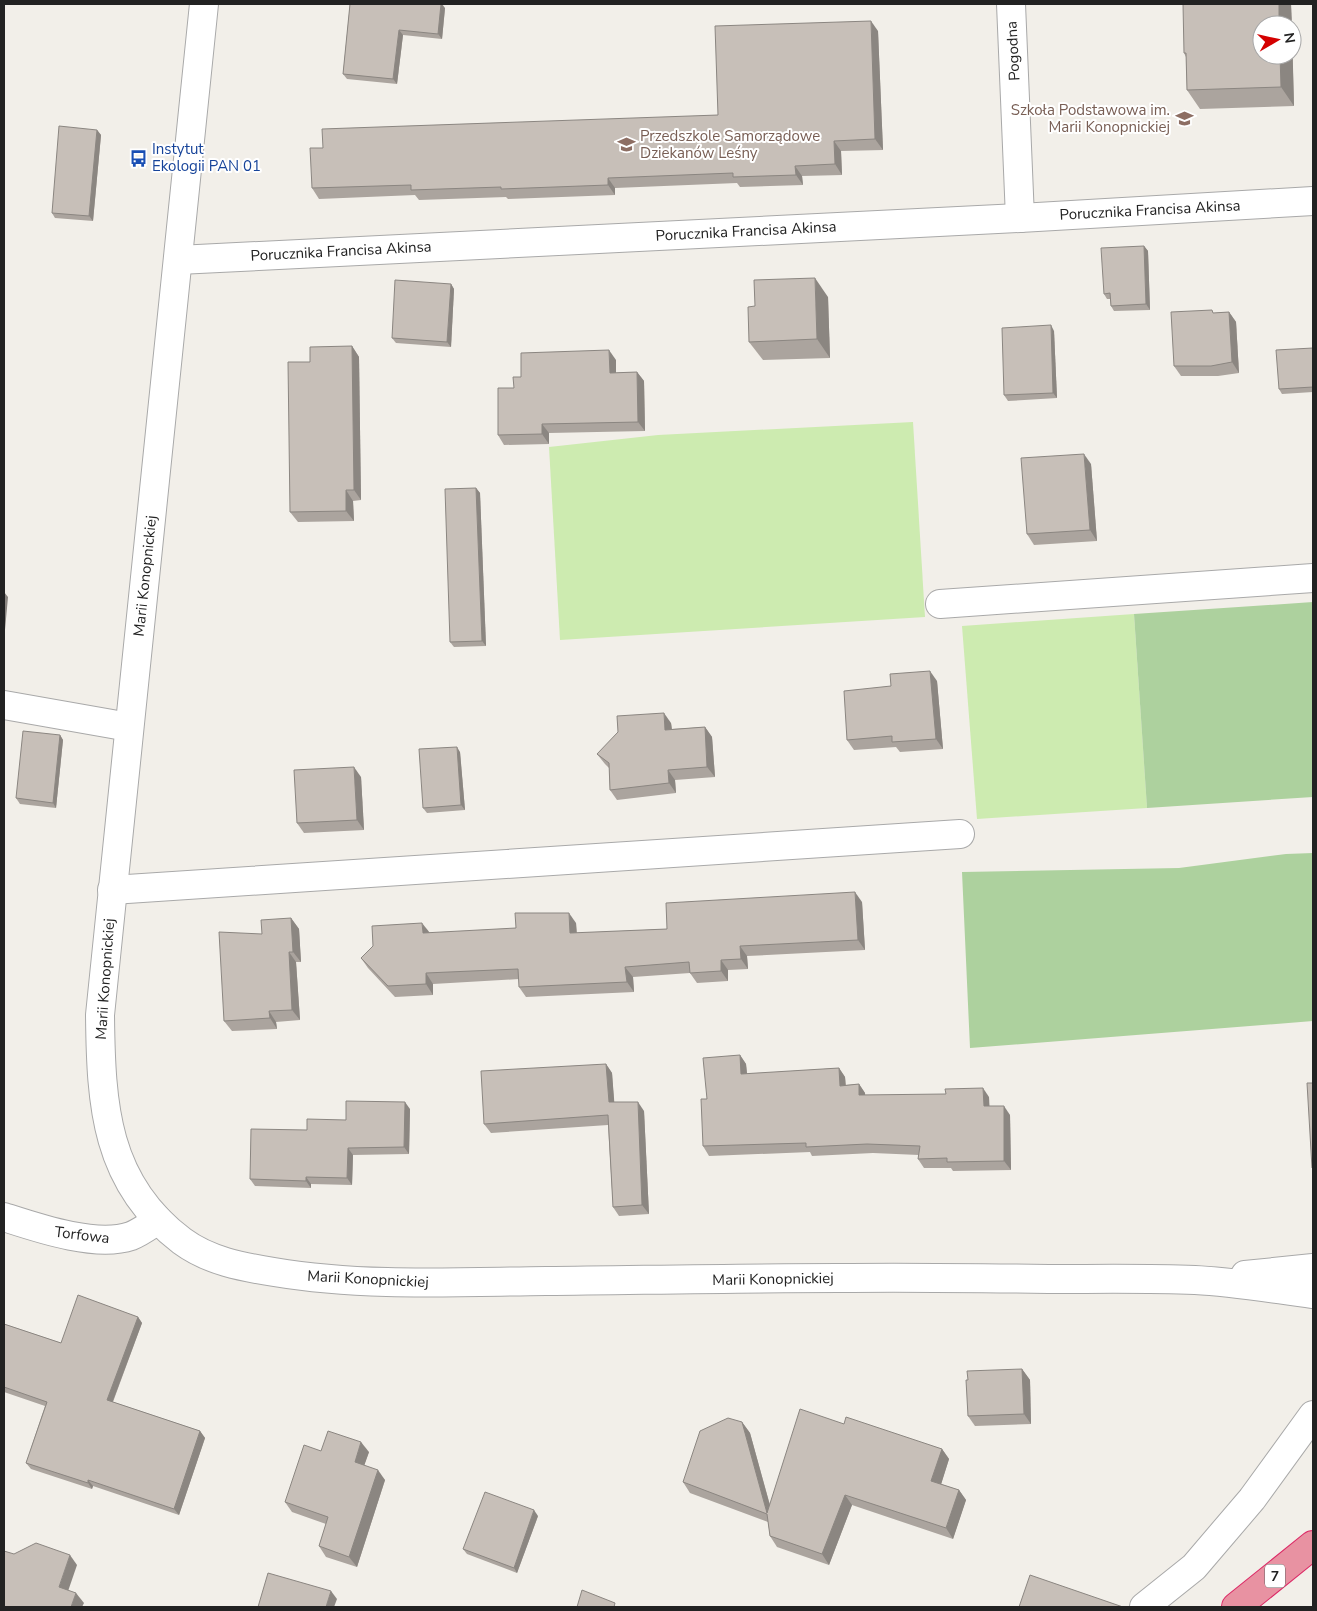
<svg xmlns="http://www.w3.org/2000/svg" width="1317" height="1611" font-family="'Nunito Sans',sans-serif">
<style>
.grass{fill:#cdebb0}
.forest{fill:#add19e}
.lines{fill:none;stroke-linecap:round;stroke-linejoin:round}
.minor-casing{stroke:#a9a9a9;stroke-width:30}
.highway-casing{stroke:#dc2a67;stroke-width:30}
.minor{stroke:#fff;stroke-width:28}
.highway{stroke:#e892a2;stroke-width:28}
.wall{fill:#aba49e}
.shaded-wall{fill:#8b8681}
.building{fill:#c7bfb8;stroke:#8b8681}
.labels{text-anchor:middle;stroke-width:4;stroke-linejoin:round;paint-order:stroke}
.shield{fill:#fff;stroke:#646464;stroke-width:1}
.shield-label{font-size:14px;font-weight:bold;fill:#222}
.street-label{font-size:15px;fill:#222;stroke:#fff}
.education-label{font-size:15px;fill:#785e54;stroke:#fff;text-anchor:end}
.transit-label{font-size:15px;fill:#164399;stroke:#fff;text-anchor:start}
</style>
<rect width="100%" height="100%" fill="#f2efe9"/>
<!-- grass -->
<g class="grass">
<polygon points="913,422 925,617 560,640 549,447 658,435"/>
<polygon points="1134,614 1147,808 977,819 962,626"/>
</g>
<!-- forest -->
<g class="forest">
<polygon points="1313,602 1313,797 1147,808 1134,614"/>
<polygon points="1313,853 1313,1021 970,1048 962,872 1179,868 1286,854"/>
</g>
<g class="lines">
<defs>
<g id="minor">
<path d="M 204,4 L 100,1015 C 101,1105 105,1183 182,1241 C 209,1261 242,1267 274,1272 C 364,1287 455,1282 546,1281 C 644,1280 741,1278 839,1278 C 909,1277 979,1278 1049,1279 C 1097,1279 1147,1278 1195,1280 C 1235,1282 1274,1289 1313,1294"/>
<polyline points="1011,4 1020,218"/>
<polyline points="178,260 1020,218 1313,201"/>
<polyline points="940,604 1313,578"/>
<polyline points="4,705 129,727"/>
<polyline points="112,890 960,834"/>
<path d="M 4,1217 C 38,1228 96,1248 131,1236 C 141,1232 150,1225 158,1220"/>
<polyline points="1245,1275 1313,1268"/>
<polyline points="1144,1607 1194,1567 1252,1499 1313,1415"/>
</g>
<polyline id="highway" points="1236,1607 1313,1545"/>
</defs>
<!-- minor casing -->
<use href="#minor" class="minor-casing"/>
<!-- highway casing -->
<use href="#highway" class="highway-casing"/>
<!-- minor -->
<use href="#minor" class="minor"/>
<!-- highway -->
<use href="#highway" class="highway"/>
</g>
<!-- wall -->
<g class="wall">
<polygon points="350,4 445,8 442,39 403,35 397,84 347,79 343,74"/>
<polygon points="1291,4 1294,106 1200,109 1187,90 1186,57 1184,53"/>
<polygon points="878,31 883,150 841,151 842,175 802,176 803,185 740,187 737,183 615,188 615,195 508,199 506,197 419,200 415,195 319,199 312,188 323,148 718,115"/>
<polygon points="97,130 101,135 93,221 55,218 52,213"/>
<polygon points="1144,246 1148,251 1150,310 1114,311 1111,306 1110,299 1107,299 1104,294"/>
<polygon points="451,284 454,289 451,347 396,343 392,338"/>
<polygon points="828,297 830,358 763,360 749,342"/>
<polygon points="1229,312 1236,322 1239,373 1218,376 1181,376 1174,366 1214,313"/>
<polygon points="1054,331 1057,398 1008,401 1004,395"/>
<polygon points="352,346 359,357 361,500 353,501 354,521 298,522 290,512 310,362"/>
<polygon points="1313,348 1313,392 1282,394 1279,389"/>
<polygon points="616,360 616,373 637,372 644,381 645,431 549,433 549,444 504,445 498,435 514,388 521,377"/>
<polygon points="1091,464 1097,541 1034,545 1027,534"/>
<polygon points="476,488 480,493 486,646 454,647 450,642"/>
<polygon points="937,681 943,749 900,752 896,747 854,750 847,740 891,686"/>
<polygon points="671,723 672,729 705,727 712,737 715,777 675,780 676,793 617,800 610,790 609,768 605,764 597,754"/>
<polygon points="60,735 63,740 56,808 20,804 16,798"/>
<polygon points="460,752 465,810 427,813 423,808"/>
<polygon points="361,777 364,830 304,833 297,823"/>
<polygon points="862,902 865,950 747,956 748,969 728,970 728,981 697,983 690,973 633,977 634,992 526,997 519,987 519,979 433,984 433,995 395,997 368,968 361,958 516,928 576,923 577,933 667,929"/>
<polygon points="291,918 299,929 301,962 296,962 300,1020 276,1022 277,1029 232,1031 224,1021 262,934"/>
<polygon points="740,1055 746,1064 747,1074 839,1068 845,1077 846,1085 859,1084 865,1093 865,1095 989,1097 989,1106 1010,1115 1011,1170 953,1171 951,1168 924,1168 918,1159 919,1155 873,1153 812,1156 810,1152 709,1156 703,1146 707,1099"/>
<polygon points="606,1064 612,1073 614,1102 644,1111 649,1214 619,1216 613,1207 608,1125 491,1133 484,1124"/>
<polygon points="410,1109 409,1154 353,1155 352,1185 311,1184 311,1188 255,1186 250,1179 307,1130 346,1120"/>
<polygon points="138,1317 142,1323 113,1402 200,1431 205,1438 179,1515 93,1486 92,1489 31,1469 26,1463 45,1406 4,1392 4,1324 61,1343"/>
<polygon points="1022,1369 1030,1380 1031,1424 975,1426 968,1416 968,1380"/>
<polygon points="742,1422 750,1433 770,1505 844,1424 942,1449 949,1459 941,1484 959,1490 966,1500 953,1539 852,1505 829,1565 777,1547 770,1536 768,1522 690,1493 683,1482"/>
<polygon points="321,1451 369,1452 364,1465 385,1480 357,1567 326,1557 319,1546 326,1524 292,1512 285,1502"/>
<polygon points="538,1516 517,1573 467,1554 463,1549"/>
</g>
<!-- shaded-wall -->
<g class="shaded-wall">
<polygon points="441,4 442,4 445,8 442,39 438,34"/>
<polygon points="1279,4 1291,4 1292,25 1279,25"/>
<polygon points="871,21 878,31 883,150 875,139"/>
<polygon points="1292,29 1294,106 1281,87 1280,55 1292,55"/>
<polygon points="399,30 403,35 397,84 393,79"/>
<polygon points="97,130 101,135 93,221 89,216"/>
<polygon points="834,141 841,151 842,175 835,164"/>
<polygon points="795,166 802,176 803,185 796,175"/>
<polygon points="608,178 615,188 615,195 608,185"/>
<polygon points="1144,246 1148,251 1150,310 1146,304"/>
<polygon points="815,278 828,297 830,358 817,339"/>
<polygon points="451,284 454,289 451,347 447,342"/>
<polygon points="1229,312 1236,322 1239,373 1232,362"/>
<polygon points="1051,325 1054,331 1057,398 1053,393"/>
<polygon points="352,346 359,357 361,500 354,490"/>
<polygon points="609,350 616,360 616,382 610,373"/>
<polygon points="637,372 644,381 645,431 638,422"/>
<polygon points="542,424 549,433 549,444 542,434"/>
<polygon points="1084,454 1091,464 1097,541 1090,530"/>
<polygon points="476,488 480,493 486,646 482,641"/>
<polygon points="346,490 353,501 354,521 346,511"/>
<polygon points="4,592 8,597 4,641"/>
<polygon points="930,671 937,681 943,749 936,739"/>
<polygon points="664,713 671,723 673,740 665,730"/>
<polygon points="705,727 712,737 715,777 707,767"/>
<polygon points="60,735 63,740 56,808 53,803"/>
<polygon points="457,747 460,752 465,810 461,805"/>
<polygon points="354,767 361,777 364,830 357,820"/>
<polygon points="668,770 675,780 676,793 669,783"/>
<polygon points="855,892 862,902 865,950 858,940"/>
<polygon points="569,913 576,923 577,943 570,933"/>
<polygon points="291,918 299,929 301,962 293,952"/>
<polygon points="422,923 430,933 423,933"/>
<polygon points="740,946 747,956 748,969 741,959"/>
<polygon points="289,952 296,962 300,1020 292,1010"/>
<polygon points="721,960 728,970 728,981 721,971"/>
<polygon points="625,967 633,977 634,992 627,982"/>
<polygon points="426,973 433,984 433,995 426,984"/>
<polygon points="269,1011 276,1022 277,1029 270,1018"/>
<polygon points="740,1055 746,1064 748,1083 741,1074"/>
<polygon points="606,1064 612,1073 615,1111 609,1102"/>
<polygon points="839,1068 845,1077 846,1095 840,1086"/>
<polygon points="859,1084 865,1093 866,1104 859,1095"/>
<polygon points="983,1088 989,1097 990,1115 984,1106"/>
<polygon points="405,1102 410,1109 409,1154 404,1147"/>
<polygon points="638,1102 644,1111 649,1214 642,1205"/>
<polygon points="1004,1106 1010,1115 1011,1170 1004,1161"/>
<polygon points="348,1148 353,1155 352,1185 347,1178"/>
<polygon points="306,1177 311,1184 311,1188 306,1181"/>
<polygon points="138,1317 142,1323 111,1406 107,1400"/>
<polygon points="1022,1369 1030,1380 1031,1424 1024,1414"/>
<polygon points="742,1422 750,1433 775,1524 767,1513"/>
<polygon points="200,1431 205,1438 179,1515 174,1509"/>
<polygon points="361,1442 369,1452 362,1472 355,1462"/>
<polygon points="942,1449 949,1459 939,1491 931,1481"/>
<polygon points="378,1470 385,1480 357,1567 349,1557"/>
<polygon points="88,1480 93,1486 92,1489 88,1483"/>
<polygon points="959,1490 966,1500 953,1539 946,1528"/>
<polygon points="845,1495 852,1505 829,1565 822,1554"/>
<polygon points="534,1510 538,1516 517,1573 514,1568"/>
<polygon points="70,1555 77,1565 66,1597 59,1587"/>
<polygon points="331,1591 337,1599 334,1607 326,1607"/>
<polygon points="76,1593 84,1603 82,1607 71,1607"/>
</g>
<!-- building -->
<g class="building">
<polygon points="350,4 441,4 438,34 399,30 393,79 343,74"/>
<polygon points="1183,4 1279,4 1279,25 1262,25 1262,55 1280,55 1281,87 1187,90 1186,53 1184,53"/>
<polygon points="871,21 875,139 834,141 835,164 795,166 796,175 733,177 733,173 608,178 608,185 501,189 501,187 411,190 411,185 312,188 310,148 323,148 322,129 718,115 715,26"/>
<polygon points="59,126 97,130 89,216 52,213"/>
<polygon points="1144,246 1146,304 1111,306 1110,293 1104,294 1101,248"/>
<polygon points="815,278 817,339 749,342 748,307 755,306 754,280"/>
<polygon points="395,280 451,284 447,342 392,338"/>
<polygon points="1212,310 1213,313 1229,312 1232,362 1211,366 1174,366 1171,312"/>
<polygon points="1051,325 1053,393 1004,395 1002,328"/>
<polygon points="352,346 354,490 346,490 346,511 290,512 288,362 310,362 310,347"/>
<polygon points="1313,348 1313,387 1279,389 1276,350"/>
<polygon points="609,350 610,373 637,372 638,422 542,424 542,434 498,435 498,388 514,388 513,377 521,377 521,353"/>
<polygon points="1084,454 1090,530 1027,534 1021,458"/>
<polygon points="476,488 482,641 450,642 445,489"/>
<polygon points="930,671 936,739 892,742 892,736 847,740 844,691 891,686 890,674"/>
<polygon points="664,713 665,730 705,727 707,767 668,770 669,783 610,790 609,763 597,754 618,732 617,716"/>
<polygon points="23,731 60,735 53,803 16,798"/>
<polygon points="457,747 461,805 423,808 419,749"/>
<polygon points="354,767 357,820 297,823 294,770"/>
<polygon points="855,892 858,940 740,946 741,959 721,960 721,971 690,973 689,962 625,967 627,982 519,987 518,969 426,973 426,984 388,986 361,958 373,946 372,926 422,923 423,933 516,928 515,913 569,913 570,933 667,929 666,903"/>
<polygon points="291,918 293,952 289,952 292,1010 269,1011 270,1018 224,1021 219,932 262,934 261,920"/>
<polygon points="740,1055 741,1074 839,1068 840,1086 859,1084 859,1095 946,1094 945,1089 983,1088 984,1106 1004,1106 1004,1161 947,1162 947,1158 918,1159 920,1146 867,1144 806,1147 806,1143 703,1146 701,1099 707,1099 703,1058"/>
<polygon points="606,1064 609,1102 638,1102 642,1205 613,1207 608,1115 484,1124 481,1071"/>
<polygon points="1307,1083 1313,1083 1313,1168 1312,1168"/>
<polygon points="346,1101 405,1102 404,1147 348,1148 347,1178 306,1177 306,1181 250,1179 251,1129 307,1130 307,1119 346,1120"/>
<polygon points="78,1295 138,1317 107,1400 200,1431 174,1509 88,1480 88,1483 26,1463 47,1402 4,1387 4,1324 61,1343"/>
<polygon points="1022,1369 1024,1414 968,1416 966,1380 968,1380 967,1371"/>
<polygon points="800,1409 844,1424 846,1417 942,1449 931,1481 959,1490 946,1528 845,1495 822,1554 770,1536 767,1514 683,1482 700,1431 728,1418 742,1422 767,1513"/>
<polygon points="328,1431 361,1442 355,1462 378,1470 349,1557 319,1546 328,1517 285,1502 304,1445 321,1451"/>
<polygon points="485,1492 534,1510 514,1568 463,1549"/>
<polygon points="36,1543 70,1555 59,1587 76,1593 71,1607 4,1607 4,1551 14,1554"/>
<polygon points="268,1573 331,1591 326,1607 258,1607"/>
<polygon points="1030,1575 1123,1607 1019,1607"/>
<polygon points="582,1590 615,1603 614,1607 577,1607"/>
</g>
<!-- icons -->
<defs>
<symbol id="school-bare" viewBox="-9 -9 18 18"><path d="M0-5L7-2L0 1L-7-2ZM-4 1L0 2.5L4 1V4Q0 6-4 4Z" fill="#8d6e63" stroke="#fff" stroke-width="2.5" paint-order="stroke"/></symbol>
<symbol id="bus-bare" viewBox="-9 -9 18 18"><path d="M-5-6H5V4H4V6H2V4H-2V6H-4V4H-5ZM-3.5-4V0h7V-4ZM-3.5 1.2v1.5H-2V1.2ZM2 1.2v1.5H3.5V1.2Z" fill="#1a4fb4" stroke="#fff" stroke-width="2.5" paint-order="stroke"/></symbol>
</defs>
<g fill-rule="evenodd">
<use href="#school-bare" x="1172" y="106" width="25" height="25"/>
<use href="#school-bare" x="614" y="132" width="25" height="25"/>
<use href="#bus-bare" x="126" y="146" width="25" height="25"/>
</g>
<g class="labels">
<!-- shield labels -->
<rect class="shield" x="1265" y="1564.5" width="20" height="23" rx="4"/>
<g class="shield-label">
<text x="1275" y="1581">7</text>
</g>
<!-- street labels -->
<g class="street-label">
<text transform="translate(1013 51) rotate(-93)" y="5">Pogodna</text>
<text transform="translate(1150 210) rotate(-3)" y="5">Porucznika Francisa Akinsa</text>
<text transform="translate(746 231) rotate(-3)" y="5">Porucznika Francisa Akinsa</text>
<text transform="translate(341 251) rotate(-3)" y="5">Porucznika Francisa Akinsa</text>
<text transform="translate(145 576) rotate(-84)" y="5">Marii Konopnickiej</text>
<text transform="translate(105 979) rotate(-86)" y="5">Marii Konopnickiej</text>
<text transform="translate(82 1235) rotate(7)" y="5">Torfowa</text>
<text transform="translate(368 1279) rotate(3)" y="5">Marii Konopnickiej</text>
<text transform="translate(773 1279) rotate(-1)" y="5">Marii Konopnickiej</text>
</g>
<!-- education labels -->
<g class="education-label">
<text x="1170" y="115">Szkoła Podstawowa im.<tspan x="1170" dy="17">Marii Konopnickiej</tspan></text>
<text x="640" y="141" text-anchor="start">Przedszkole Samorządowe<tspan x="640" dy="17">Dziekanów Leśny</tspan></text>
</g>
<!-- transit labels -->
<g class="transit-label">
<text x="152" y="154">Instytut<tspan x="152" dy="17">Ekologii PAN 01</tspan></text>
</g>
</g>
<!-- border -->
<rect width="1317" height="1611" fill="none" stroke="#222222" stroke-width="10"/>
<!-- north arrow -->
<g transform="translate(1277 40) rotate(81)"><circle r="24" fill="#ffffff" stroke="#a7a7a7"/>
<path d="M0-4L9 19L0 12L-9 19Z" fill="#d40000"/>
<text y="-8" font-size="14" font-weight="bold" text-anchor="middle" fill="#222222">N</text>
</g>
</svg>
